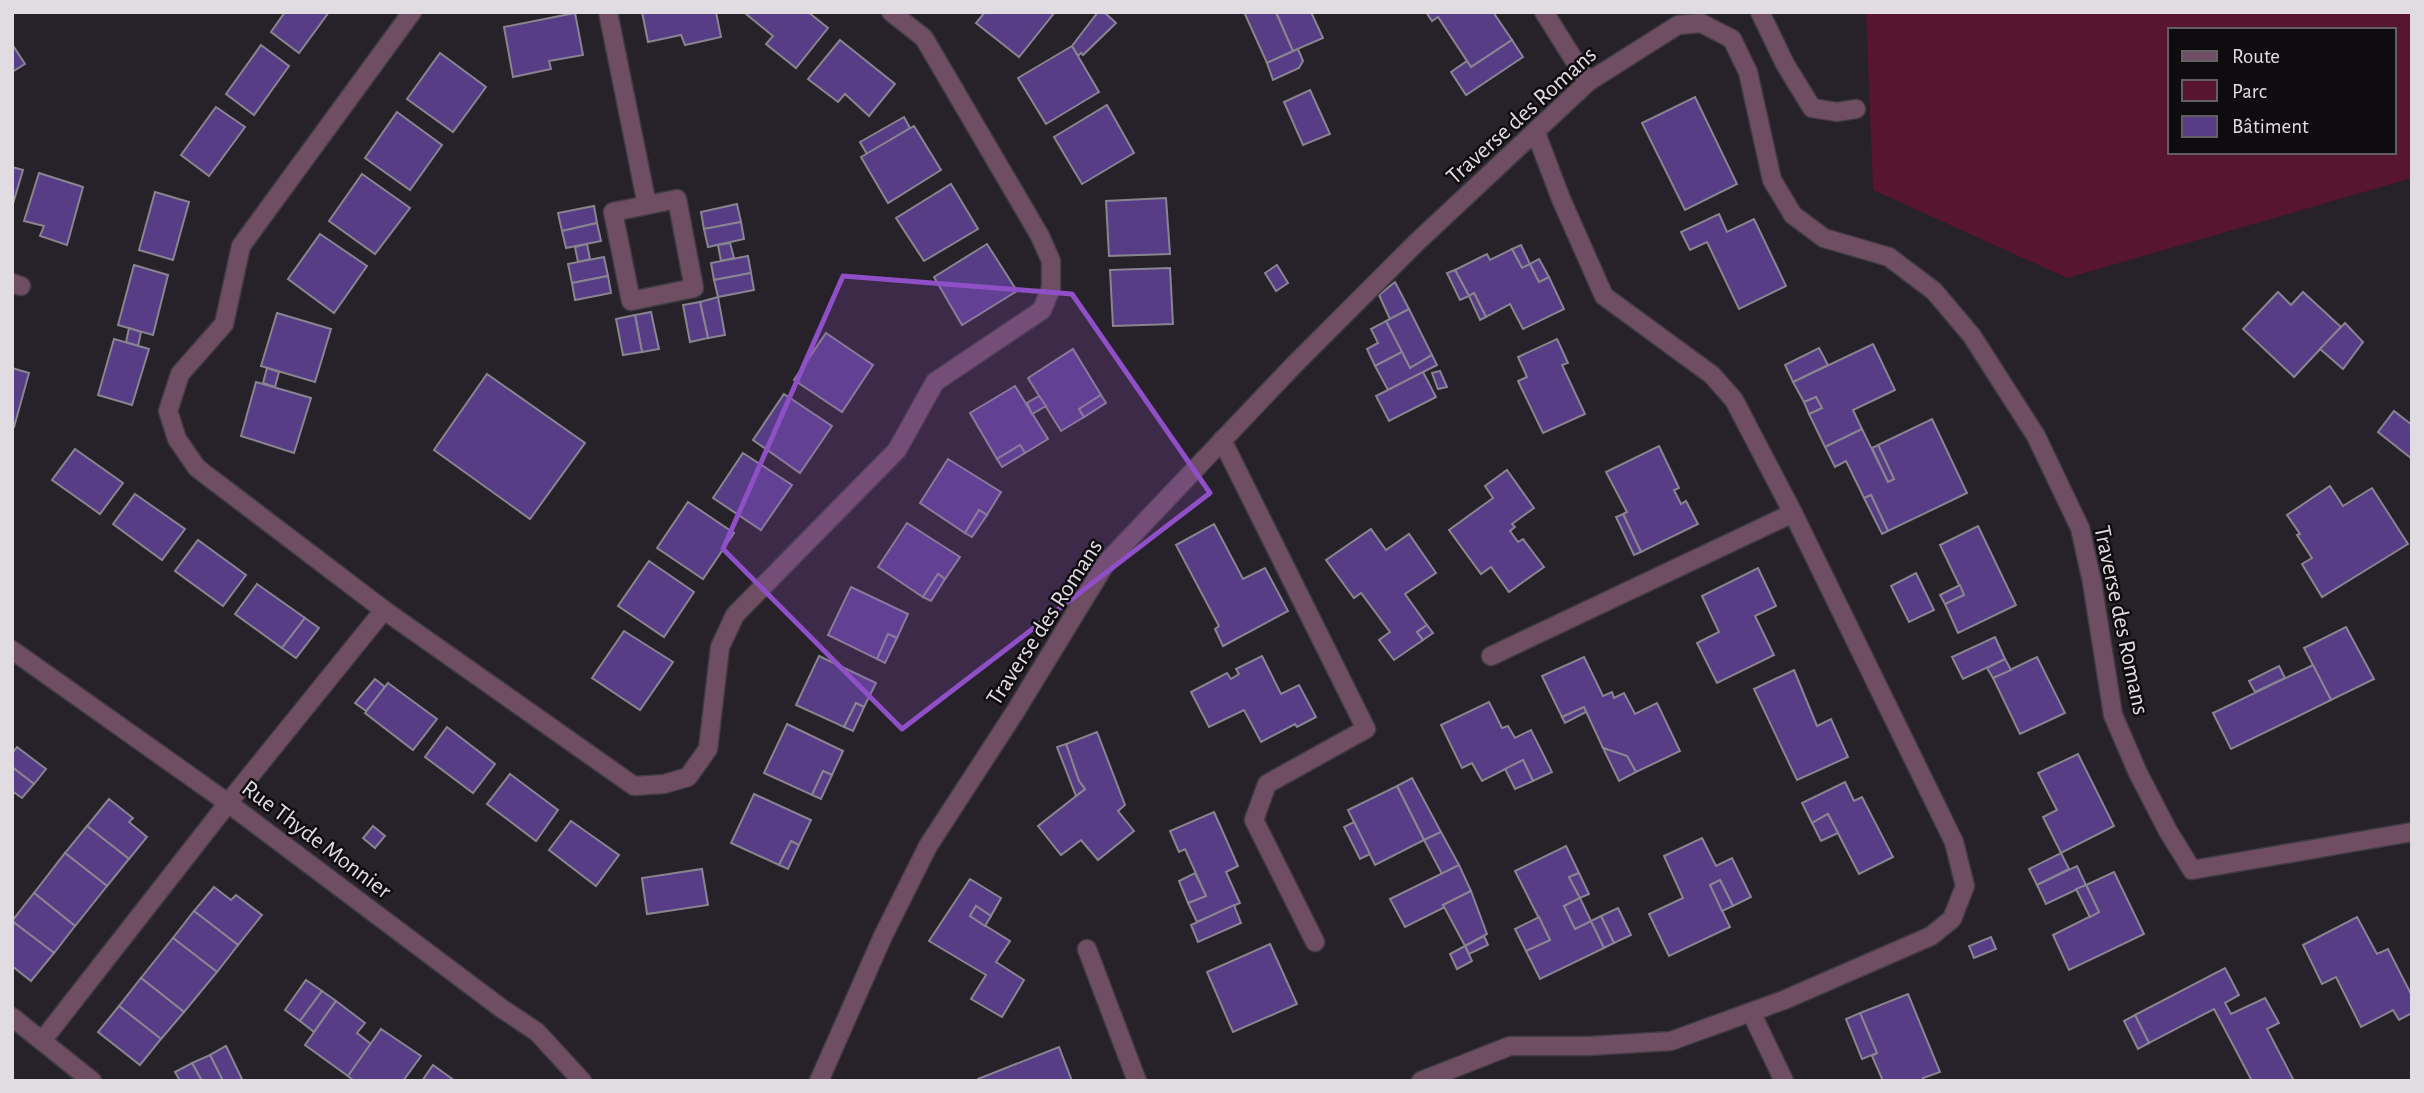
<svg xmlns="http://www.w3.org/2000/svg" width="2424" height="1093" font-family="'Alegreya Sans',sans-serif">
<style>
.green{fill:#57152f;fill-rule:evenodd}
.building{fill:#573c86;stroke:#888490;stroke-width:2}
.lines{fill:none;stroke-linecap:round;stroke-linejoin:round}
.service-casing{stroke:#413b43;stroke-width:21}
.minor-casing{stroke:#413b43;stroke-width:21}
.service{stroke:#6f4e64;stroke-width:18}
.minor{stroke:#6f4e64;stroke-width:18}
.marked{fill:#8f4fc6;fill-opacity:0.2;stroke:#8f4fc6;stroke-width:5;stroke-linejoin:round}
.labels{text-anchor:middle;stroke-width:5;stroke-linejoin:round;paint-order:stroke}
.street-label{font-size:24px;fill:#e0dce1;stroke:#0f0c0f}
</style>
<rect width="100%" height="100%" fill="#272129"/>
<!-- green -->
<path class="green" d="M 1866,12 L 2412,12 L 2412,178 L 2067,278 L 1873,190 ZM 2170,30 L 2394,30 L 2394,152 L 2170,152 Z"/>
<!-- building -->
<g class="building">
<polygon points="285,12 329,12 299,53 271,32"/>
<polygon points="642,12 716,12 721,37 685,45 681,35 648,42"/>
<polygon points="747,12 808,12 828,28 796,68 766,44 773,36 746,14"/>
<polygon points="985,12 1055,12 1019,57 976,23"/>
<polygon points="1098,12 1104,12 1116,23 1083,55 1081,53 1078,56 1072,46"/>
<polygon points="1244,12 1276,12 1293,51 1267,63"/>
<polygon points="1276,12 1311,12 1323,38 1293,51"/>
<polygon points="1426,12 1493,12 1512,40 1471,67 1438,17 1432,21"/>
<polygon points="575,13 583,55 549,61 551,69 513,77 504,27"/>
<polygon points="840,40 895,84 869,116 845,94 838,102 808,79"/>
<polygon points="1512,40 1523,57 1466,95 1451,72 1467,61 1471,67"/>
<polygon points="12,44 25,64 12,72"/>
<polygon points="261,45 289,66 254,115 226,94"/>
<polygon points="1072,46 1099,92 1046,124 1018,78"/>
<polygon points="1298,49 1303,61 1299,68 1273,80 1267,63"/>
<polygon points="440,53 486,87 453,132 407,99"/>
<polygon points="1310,90 1330,134 1303,145 1284,102"/>
<polygon points="1695,97 1737,184 1685,210 1642,123"/>
<polygon points="1107,105 1134,153 1082,184 1054,137"/>
<polygon points="216,107 245,127 209,176 181,155"/>
<polygon points="397,112 442,145 410,190 365,158"/>
<polygon points="904,117 910,128 867,154 860,142"/>
<polygon points="914,126 941,170 888,203 861,157"/>
<polygon points="12,167 23,170 12,207"/>
<polygon points="39,173 83,187 67,245 40,236 44,226 24,221"/>
<polygon points="362,174 410,208 375,254 329,221"/>
<polygon points="951,184 978,229 924,261 896,218"/>
<polygon points="155,192 189,202 173,260 139,250"/>
<polygon points="1166,198 1170,254 1109,256 1106,201"/>
<polygon points="737,204 741,222 704,229 701,212"/>
<polygon points="594,206 597,223 562,231 558,213"/>
<polygon points="1719,214 1727,232 1754,219 1786,286 1739,309 1707,242 1690,250 1681,232"/>
<polygon points="741,222 744,239 708,247 704,229"/>
<polygon points="597,223 601,241 566,248 562,231"/>
<polygon points="320,234 367,266 334,313 288,279"/>
<polygon points="730,243 734,258 721,261 718,245"/>
<polygon points="587,244 590,259 578,262 575,247"/>
<polygon points="987,244 1017,291 962,325 934,277"/>
<polygon points="1521,245 1530,264 1522,268 1512,249"/>
<polygon points="1512,249 1522,268 1530,264 1539,282 1549,277 1564,309 1523,329 1510,304 1486,317 1474,293 1469,296 1455,270 1487,254 1490,260"/>
<polygon points="748,256 751,273 714,280 711,263"/>
<polygon points="604,257 608,276 572,283 568,264"/>
<polygon points="1539,259 1549,277 1539,282 1530,264"/>
<polygon points="134,265 168,275 153,335 118,325"/>
<polygon points="1277,265 1288,283 1276,291 1265,273"/>
<polygon points="1170,268 1173,324 1113,326 1110,270"/>
<polygon points="1455,270 1469,296 1460,300 1447,273"/>
<polygon points="751,273 754,290 718,297 714,280"/>
<polygon points="608,276 611,293 575,300 572,283"/>
<polygon points="1395,282 1409,309 1390,319 1379,295"/>
<polygon points="2278,292 2291,305 2303,292 2341,327 2294,377 2243,329"/>
<polygon points="1474,293 1486,317 1480,320 1469,296"/>
<polygon points="718,297 725,335 708,338 700,302"/>
<polygon points="700,302 708,338 690,342 683,305"/>
<polygon points="1409,309 1432,355 1410,368 1386,321"/>
<polygon points="651,312 659,349 642,352 635,315"/>
<polygon points="277,313 331,329 315,382 261,366"/>
<polygon points="635,315 642,352 623,355 616,319"/>
<polygon points="1386,321 1402,352 1375,366 1367,349 1378,343 1371,329"/>
<polygon points="2345,323 2363,342 2343,369 2320,349"/>
<polygon points="129,328 141,332 138,346 126,342"/>
<polygon points="826,333 873,365 842,412 794,380"/>
<polygon points="114,339 149,349 132,405 98,395"/>
<polygon points="1557,339 1568,363 1562,365 1585,414 1543,433 1518,381 1527,377 1518,357"/>
<polygon points="1873,344 1895,390 1853,410 1862,429 1825,447 1809,414 1822,408 1816,397 1804,402 1793,382"/>
<polygon points="1819,348 1828,365 1793,382 1785,365"/>
<polygon points="1073,349 1101,395 1079,409 1084,417 1061,431 1028,378"/>
<polygon points="1402,352 1410,368 1432,355 1437,365 1388,390 1375,366"/>
<polygon points="12,368 29,373 14,427 12,427"/>
<polygon points="267,368 279,372 275,387 263,383"/>
<polygon points="1440,371 1447,387 1438,389 1432,373"/>
<polygon points="1423,372 1436,397 1389,421 1376,396"/>
<polygon points="487,374 585,443 530,519 434,450"/>
<polygon points="256,382 311,398 294,453 241,436"/>
<polygon points="1015,386 1048,439 1025,453 1020,445 997,459 970,413"/>
<polygon points="784,394 832,426 800,473 753,440"/>
<polygon points="1101,395 1106,403 1084,417 1079,409"/>
<polygon points="1039,396 1046,406 1032,414 1027,403"/>
<polygon points="1816,397 1822,408 1809,414 1804,402"/>
<polygon points="2394,411 2412,425 2412,459 2378,432"/>
<polygon points="1932,419 1967,493 1888,531 1871,495 1864,498 1846,461 1835,467 1825,447 1862,429 1888,482 1894,479 1878,445"/>
<polygon points="1020,445 1025,453 1002,467 997,459"/>
<polygon points="1878,445 1894,479 1888,482 1872,448"/>
<polygon points="1659,446 1679,488 1674,490 1681,504 1686,501 1698,524 1641,552 1623,514 1627,512 1606,472"/>
<polygon points="75,449 123,483 100,514 52,480"/>
<polygon points="743,453 792,485 761,530 713,498"/>
<polygon points="948,459 1001,492 987,515 979,510 965,533 920,503"/>
<polygon points="1507,470 1534,508 1512,524 1515,527 1510,531 1518,542 1523,539 1544,567 1509,592 1491,567 1481,574 1449,530 1493,498 1485,486"/>
<polygon points="2330,486 2343,506 2372,488 2408,544 2322,597 2302,564 2312,558 2297,535 2300,534 2287,515"/>
<polygon points="135,494 185,529 162,560 113,524"/>
<polygon points="1871,495 1888,531 1882,534 1864,498"/>
<polygon points="688,502 734,533 703,579 657,548"/>
<polygon points="979,510 987,515 972,537 965,533"/>
<polygon points="1623,514 1641,552 1634,555 1616,517"/>
<polygon points="907,523 960,557 945,579 938,574 923,597 878,567"/>
<polygon points="1214,524 1243,579 1265,568 1288,611 1223,646 1215,629 1219,626 1176,545"/>
<polygon points="1978,526 2016,605 1958,633 1945,604 1964,595 1940,545"/>
<polygon points="1371,529 1386,550 1409,534 1436,573 1405,594 1427,625 1417,632 1423,640 1394,660 1379,640 1390,632 1361,593 1354,598 1326,560"/>
<polygon points="198,540 246,575 223,606 175,571"/>
<polygon points="649,561 694,592 664,637 618,606"/>
<polygon points="1758,568 1776,606 1755,616 1774,655 1717,683 1697,643 1719,632 1702,596"/>
<polygon points="1916,573 1934,610 1909,622 1891,586"/>
<polygon points="938,574 945,579 931,601 923,597"/>
<polygon points="257,584 305,618 282,648 235,614"/>
<polygon points="1960,585 1964,595 1945,604 1940,595"/>
<polygon points="851,587 908,614 897,638 888,634 877,659 828,635"/>
<polygon points="305,618 319,628 296,658 282,648"/>
<polygon points="1427,625 1433,633 1423,640 1417,632"/>
<polygon points="2346,627 2374,679 2331,700 2304,648"/>
<polygon points="624,631 673,662 640,710 592,678"/>
<polygon points="888,634 897,638 885,663 877,659"/>
<polygon points="1995,637 2005,659 1963,679 1952,657"/>
<polygon points="819,656 876,683 864,707 856,703 844,727 796,705"/>
<polygon points="1262,656 1281,694 1299,685 1316,717 1297,727 1295,724 1261,742 1244,710 1209,727 1191,692 1227,673 1231,679 1239,674 1236,669"/>
<polygon points="1584,657 1603,696 1612,692 1614,698 1624,693 1635,714 1657,703 1680,751 1636,772 1627,756 1603,748 1584,707 1562,717 1542,676"/>
<polygon points="2037,657 2065,713 2020,734 1993,678"/>
<polygon points="2005,659 2011,670 1993,678 1987,668"/>
<polygon points="2313,665 2331,700 2231,749 2213,713"/>
<polygon points="2279,666 2285,678 2255,692 2249,681"/>
<polygon points="1794,670 1817,726 1831,719 1848,757 1797,780 1754,689"/>
<polygon points="375,679 385,687 366,711 355,703"/>
<polygon points="388,683 437,719 413,750 365,713"/>
<polygon points="1489,702 1502,728 1508,726 1515,738 1531,730 1552,772 1533,781 1523,760 1482,781 1472,763 1462,768 1441,725"/>
<polygon points="856,703 864,707 853,731 844,727"/>
<polygon points="1584,707 1586,712 1565,723 1562,717"/>
<polygon points="787,724 843,751 832,775 823,771 812,795 764,773"/>
<polygon points="447,727 495,764 473,793 425,757"/>
<polygon points="1097,732 1125,805 1118,811 1134,831 1098,860 1081,840 1061,855 1038,826 1085,789 1079,781 1066,744"/>
<polygon points="1066,744 1079,781 1085,789 1076,796 1057,747"/>
<polygon points="17,747 46,769 34,784 12,767 12,753"/>
<polygon points="1603,748 1627,756 1636,772 1619,781"/>
<polygon points="2078,754 2114,826 2061,853 2043,817 2057,810 2038,773"/>
<polygon points="1523,760 1533,781 1515,789 1505,769"/>
<polygon points="12,767 34,784 22,798 12,791"/>
<polygon points="823,771 832,775 821,799 812,795"/>
<polygon points="510,774 558,810 536,841 487,804"/>
<polygon points="1412,778 1441,832 1424,840 1397,786"/>
<polygon points="1845,782 1854,801 1862,797 1893,857 1859,874 1828,814 1812,823 1802,803"/>
<polygon points="1397,786 1424,840 1375,865 1348,810"/>
<polygon points="754,794 811,820 799,845 791,841 779,865 731,843"/>
<polygon points="109,799 133,818 129,822 147,837 129,859 87,826"/>
<polygon points="1214,812 1238,866 1226,872 1240,903 1197,922 1188,903 1206,896 1185,849 1179,852 1170,831"/>
<polygon points="1828,814 1838,833 1821,841 1812,823"/>
<polygon points="571,821 619,855 596,886 549,850"/>
<polygon points="1354,822 1370,854 1360,859 1344,827"/>
<polygon points="87,826 129,859 107,886 65,853"/>
<polygon points="373,826 385,836 375,848 363,838"/>
<polygon points="1441,832 1459,865 1442,874 1424,840"/>
<polygon points="1702,838 1716,866 1732,858 1751,897 1733,906 1720,880 1710,885 1730,927 1669,956 1649,914 1683,898 1664,856"/>
<polygon points="791,841 799,845 788,869 779,865"/>
<polygon points="1566,846 1579,873 1569,877 1580,898 1564,906 1575,929 1591,921 1604,948 1540,979 1526,951 1550,940 1515,871"/>
<polygon points="65,853 107,886 75,926 34,893"/>
<polygon points="2061,853 2069,869 2037,885 2029,869"/>
<polygon points="1459,865 1471,891 1443,905 1445,907 1405,927 1390,899"/>
<polygon points="2077,866 2086,885 2046,904 2037,885"/>
<polygon points="702,869 708,905 647,914 642,878"/>
<polygon points="2114,872 2144,934 2069,970 2053,935 2099,912 2086,885"/>
<polygon points="1195,873 1206,896 1188,903 1179,881"/>
<polygon points="1579,873 1589,894 1580,898 1569,877"/>
<polygon points="970,879 1001,898 991,916 976,906 970,916 1010,941 996,962 1024,980 1002,1017 971,999 986,975 929,941"/>
<polygon points="1720,880 1733,906 1722,911 1710,885"/>
<polygon points="2086,885 2099,912 2090,917 2076,889"/>
<polygon points="214,887 231,900 236,895 262,915 238,945 194,911"/>
<polygon points="1471,891 1487,934 1465,946 1443,905"/>
<polygon points="34,893 75,926 54,953 12,921"/>
<polygon points="1580,898 1591,921 1575,929 1564,906"/>
<polygon points="1234,905 1241,923 1198,942 1191,925"/>
<polygon points="976,906 991,916 985,926 970,916"/>
<polygon points="1618,908 1631,935 1614,943 1601,916"/>
<polygon points="194,911 238,945 217,972 173,938"/>
<polygon points="1601,916 1614,943 1604,948 1591,921"/>
<polygon points="1539,917 1550,940 1526,951 1515,929"/>
<polygon points="2357,917 2377,954 2388,949 2412,996 2412,1013 2399,1020 2393,1010 2361,1027 2336,977 2322,984 2303,945"/>
<polygon points="12,921 54,953 31,981 12,966"/>
<polygon points="1484,936 1488,945 1469,954 1465,946"/>
<polygon points="1991,937 1996,949 1974,958 1969,946"/>
<polygon points="173,938 217,972 184,1012 141,978"/>
<polygon points="1270,944 1297,1004 1233,1032 1207,972"/>
<polygon points="1465,946 1472,961 1457,969 1450,954"/>
<polygon points="2225,968 2239,995 2225,1003 2231,1014 2265,998 2279,1023 2267,1029 2294,1081 2252,1081 2214,1009 2149,1043 2135,1015"/>
<polygon points="141,978 184,1012 161,1039 119,1006"/>
<polygon points="306,980 322,991 300,1021 285,1010"/>
<polygon points="322,991 336,1001 314,1032 300,1021"/>
<polygon points="1908,994 1940,1072 1923,1078 1924,1081 1883,1081 1872,1056 1877,1053 1860,1013"/>
<polygon points="336,1001 365,1023 357,1033 371,1044 348,1076 305,1045"/>
<polygon points="119,1006 161,1039 140,1065 98,1032"/>
<polygon points="1860,1013 1877,1053 1862,1059 1846,1019"/>
<polygon points="2135,1015 2149,1043 2138,1049 2124,1021"/>
<polygon points="381,1029 421,1056 403,1081 354,1081 348,1076"/>
<polygon points="226,1046 242,1079 238,1081 223,1081 210,1055"/>
<polygon points="1059,1047 1072,1081 978,1081 978,1079"/>
<polygon points="210,1055 223,1081 202,1081 192,1063"/>
<polygon points="192,1063 202,1081 180,1081 175,1072"/>
<polygon points="433,1065 455,1081 422,1081"/>
</g>
<g class="lines">
<defs>
<g id="service">
<polyline points="608,12 647,205"/>
<polyline points="1760,12 1785,64 1812,108 1837,112 1856,109"/>
<polygon points="677,199 694,288 631,301 613,212"/>
<polyline points="12,283 21,286"/>
<polyline points="1222,440 1366,729 1267,784 1254,820 1315,942"/>
<polyline points="1491,656 1793,513"/>
<polyline points="1087,949 1137,1081"/>
<polyline points="1751,1012 1784,1081"/>
</g>
<g id="minor">
<polyline points="1544,12 1588,82"/>
<polyline points="384,610 197,468 177,439 168,411 180,374 224,324 241,246 412,12"/>
<polyline points="12,650 228,803 501,1008 537,1032 582,1081"/>
<polyline points="12,1017 42,1041 228,803 384,610 634,786 664,784 688,777 708,749 720,647 735,615 897,450 935,382 1042,310 1051,288 1051,261 1040,236 924,38 891,12"/>
<polyline points="42,1041 92,1081"/>
<polyline points="819,1081 883,936 928,846 1015,712 1106,563 1293,366 1417,242 1588,82 1678,25 1701,23 1732,39 1748,72 1772,180 1793,215 1824,238 1889,257 1934,291 1972,336 2036,436 2080,528 2092,582 2113,715 2138,773 2168,831 2192,870 2412,832"/>
<polyline points="1421,1081 1510,1046 1589,1046 1671,1041 1784,1000 1931,936 1952,919 1965,886 1954,842 1793,513 1734,400 1712,375 1604,296 1561,199 1536,133"/>
</g>
</defs>
<!-- service casing -->
<use href="#service" class="service-casing"/>
<!-- minor casing -->
<use href="#minor" class="minor-casing"/>
<!-- service -->
<use href="#service" class="service"/>
<!-- minor -->
<use href="#minor" class="minor"/>
</g>
<!-- marked area -->
<path class="marked" d="M 843,276 L 1072,294 L 1210,493 L 902,729 L 723,549 Z"/>
<g class="labels">
<!-- street labels -->
<g class="street-label">
<text transform="translate(1521 115) rotate(-42)" y="8">Traverse des Romans</text>
<text transform="translate(2122 620) rotate(78)" y="8">Traverse des Romans</text>
<text transform="translate(1044 622) rotate(-57)" y="8">Traverse des Romans</text>
<text transform="translate(317 839) rotate(37)" y="8">Rue Thyde Monnier</text>
</g>
</g>
<!-- border -->
<rect width="2424" height="1093" fill="none" stroke="#e0dce1" stroke-width="28"/>
<!-- legend -->
<rect x="2168" y="28" width="228" height="126" fill="#0f0c0f" stroke="#635f63" stroke-width="2"/>
<rect x="2182" y="51" width="35" height="10" fill="#6f4e64" stroke="#635f63" stroke-width="2"/>
<text x="2232" y="63" font-size="21" fill="#e0dce1">Route</text>
<rect x="2182" y="80" width="35" height="21" fill="#57152f" stroke="#635f63" stroke-width="2"/>
<text x="2232" y="98" font-size="21" fill="#e0dce1">Parc</text>
<rect x="2182" y="116" width="35" height="21" fill="#573c86" stroke="#635f63" stroke-width="2"/>
<text x="2232" y="133" font-size="21" fill="#e0dce1">Bâtiment</text>
</svg>
